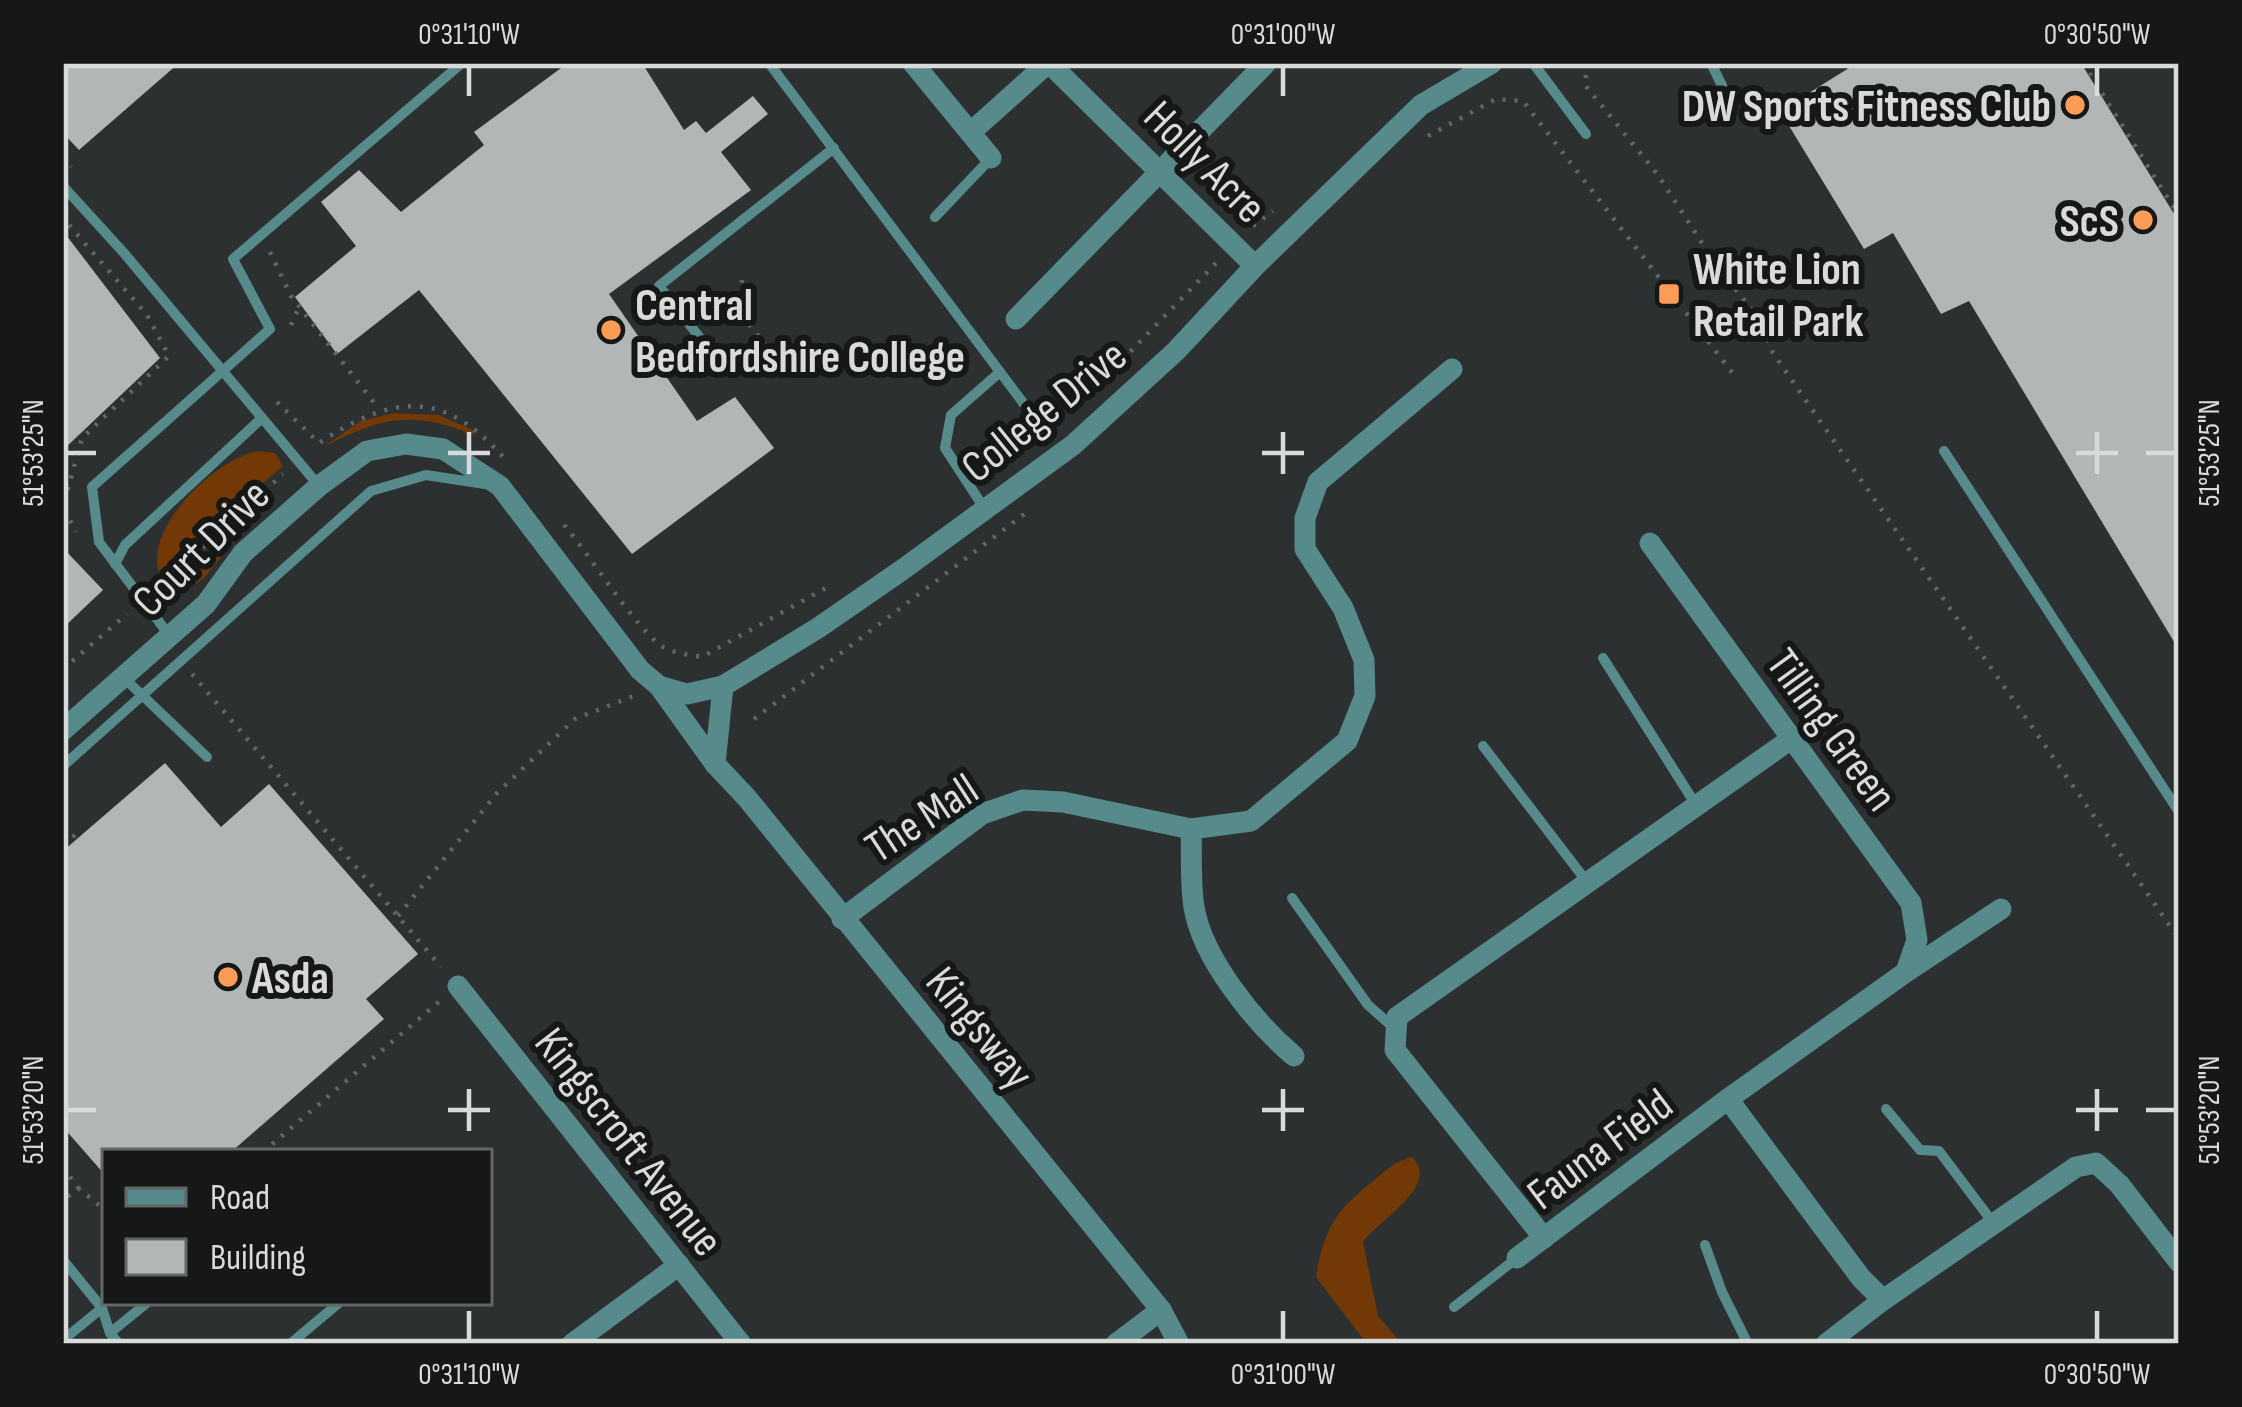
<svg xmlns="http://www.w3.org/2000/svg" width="2242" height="1407" font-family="'Sofia Sans Condensed',sans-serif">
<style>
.green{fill:#723805}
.building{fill:#b2b6b6}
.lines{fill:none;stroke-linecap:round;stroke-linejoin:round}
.path{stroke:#636666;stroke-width:4.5;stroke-dasharray:3 9;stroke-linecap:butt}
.lane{stroke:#568a8b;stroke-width:10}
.street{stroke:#568a8b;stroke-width:21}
.ticks{fill:none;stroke:#d9dbdb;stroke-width:4.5}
.poi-dot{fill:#fd9c56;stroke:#161818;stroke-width:4.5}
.labels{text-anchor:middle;stroke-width:12;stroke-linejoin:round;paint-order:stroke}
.poi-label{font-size:45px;font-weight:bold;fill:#d9dbdb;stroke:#161818;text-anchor:start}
.street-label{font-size:45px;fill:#d9dbdb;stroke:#161818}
.neatline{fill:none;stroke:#d9dbdb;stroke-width:4.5}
.ticks-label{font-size:30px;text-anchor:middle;fill:#d9dbdb}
</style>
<rect width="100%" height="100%" fill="#2d3030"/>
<!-- green -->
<g class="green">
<path d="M 394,413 L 439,415 L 475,431 L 474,435 C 412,409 380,418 323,447 L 361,421 Z"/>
<path d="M 259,451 L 275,453 L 283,466 L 159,572 C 144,527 218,456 259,451 Z"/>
<polygon points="243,524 245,527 205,577 197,583 177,584"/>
<path d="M 1412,1157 C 1442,1185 1378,1220 1363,1242 L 1378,1316 L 1402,1344 L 1367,1344 L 1316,1277 C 1324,1230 1334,1212 1372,1182 C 1385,1171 1396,1160 1412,1157 Z"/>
</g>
<!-- building -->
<g class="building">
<polygon points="63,63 179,63 79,150 63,133"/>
<polygon points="568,63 642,63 684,130 696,121 706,133 753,96 768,114 721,152 751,190 609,294 697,421 735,397 774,448 632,554 419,290 337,354 295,297 356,246 321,202 359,170 401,212 484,145 474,132"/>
<polygon points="1857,63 2081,63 2179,222 2179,650 1969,301 1941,314 1893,233 1864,249 1780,111"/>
<polygon points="63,231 160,358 63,450"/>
<polygon points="63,548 103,590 63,628"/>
<polygon points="165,763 221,827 269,784 418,954 366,999 384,1019 231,1152 105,1152 105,1175 63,1127 63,851"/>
</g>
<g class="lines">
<!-- path -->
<g class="path">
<polyline points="1587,63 1585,85 1658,175 1713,260 1759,319 1773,353 2179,939"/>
<polyline points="2083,63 2174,208 2179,205"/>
<polyline points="1428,136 1496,99 1523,101 1734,375"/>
<polyline points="63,157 71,167"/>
<polyline points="69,225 147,315 169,356 82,438 63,507 76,532"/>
<polyline points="1253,226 1273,211"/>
<polyline points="270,252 291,296 379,409"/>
<polyline points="742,280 739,311 765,345"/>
<polyline points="291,325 299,307"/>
<polyline points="1097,386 1218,261"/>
<path d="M 277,402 L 319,443 C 393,394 443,389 504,458"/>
<path d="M 564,525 C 587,551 639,633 663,647 C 675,653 689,655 702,657 L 833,584"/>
<polyline points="167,580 283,474"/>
<polyline points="63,669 127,614"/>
<polyline points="192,674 441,967"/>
<polyline points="754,719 1031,509"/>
<polyline points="63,835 75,835 63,845"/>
<polyline points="398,916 497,793 575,719 636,695"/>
<polyline points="263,1152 441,1000"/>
<polyline points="63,1167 78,1188 63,1201"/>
<polyline points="78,1188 105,1210"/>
</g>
<!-- lane -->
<g class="lane">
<polyline points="769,63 1024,404"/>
<polyline points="1533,63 1586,134"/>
<polyline points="1711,63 1727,96"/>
<polyline points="63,186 124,253 319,486"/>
<polyline points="935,217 991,158"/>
<polyline points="712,353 659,286 834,148"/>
<polyline points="1944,451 2179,812"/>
<polyline points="984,508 945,448 951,415 1000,372"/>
<polyline points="115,564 125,545 262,418"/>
<polyline points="169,635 99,542 92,487 270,329 233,259 462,63"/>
<polyline points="1603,658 1696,805"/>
<polyline points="123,677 207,757"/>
<polyline points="1483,746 1587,882"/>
<polyline points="63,766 371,491 426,475 485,484"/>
<polyline points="1292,898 1368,1005 1394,1028"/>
<polyline points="1886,1109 1920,1150 1939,1151 1994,1224"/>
<polyline points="1705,1245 1722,1292 1748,1344"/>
<polyline points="63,1260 102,1308 110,1333 119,1344"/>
<polyline points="1454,1307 1517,1258"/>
<polyline points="110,1333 148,1302"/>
<polyline points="63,1340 102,1308"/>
<polyline points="290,1344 340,1302"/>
</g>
<!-- street -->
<g class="street">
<polyline points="913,63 991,158"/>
<polyline points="1049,63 1255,266"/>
<polyline points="971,132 1048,63"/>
<polyline points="1016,319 1266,63"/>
<polyline points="659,686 715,764 747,798 1161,1310 1179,1344"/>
<polyline points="63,730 206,604 243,553 319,486 367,451 406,444 443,449 500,486 640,670 659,686 687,694 723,686 818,628 902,570 1073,445 1176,351 1255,266 1421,105 1492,63"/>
<polyline points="715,764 723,686"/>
<path d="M 1191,829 C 1192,855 1190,882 1194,907 C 1202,958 1255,1023 1294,1056"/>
<polyline points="842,919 982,814 1023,800 1063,802 1191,829 1251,821 1347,741 1365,696 1364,660 1343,608 1305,549 1305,518 1318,482 1452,369"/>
<polyline points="1906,972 2001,909"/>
<polyline points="458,986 741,1344"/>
<polyline points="1728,1099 1861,1278 1883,1300"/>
<polyline points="1544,1238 1395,1050 1397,1017 1791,739"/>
<polyline points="1517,1258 1728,1099 1906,972 1917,940 1911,903 1650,543"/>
<polyline points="572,1344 679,1265"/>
<polyline points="1116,1344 1161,1310"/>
<polyline points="1826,1344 1883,1300 2076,1167 2096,1163 2119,1184 2179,1262"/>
</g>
</g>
<!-- ticks -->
<path class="ticks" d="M 469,66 L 469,96M 1283,66 L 1283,96M 2097,66 L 2097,96M 469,432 L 469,474M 1283,432 L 1283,474M 2097,432 L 2097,474M 66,453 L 96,453M 448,453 L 490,453M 1262,453 L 1304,453M 2076,453 L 2118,453M 2146,453 L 2176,453M 469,1089 L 469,1131M 1283,1089 L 1283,1131M 2097,1089 L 2097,1131M 66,1110 L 96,1110M 448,1110 L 490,1110M 1262,1110 L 1304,1110M 2076,1110 L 2118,1110M 2146,1110 L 2176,1110M 469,1311 L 469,1341M 1283,1311 L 1283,1341M 2097,1311 L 2097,1341"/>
<!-- markers -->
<g class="poi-dot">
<circle cx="2075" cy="105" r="12"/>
<circle cx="2143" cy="220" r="12"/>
<rect x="1657" y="282" width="24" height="24" rx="6"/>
<circle cx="611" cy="330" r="12"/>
<circle cx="228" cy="977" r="12"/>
</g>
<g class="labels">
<!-- poi labels -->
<g class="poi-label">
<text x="2051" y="121" text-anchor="end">DW Sports Fitness Club</text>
<text x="2119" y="236" text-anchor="end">ScS</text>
<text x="1693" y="284">White Lion<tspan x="1693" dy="52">Retail Park</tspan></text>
<text x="635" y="320">Central<tspan x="635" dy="52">Bedfordshire College</tspan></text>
<text x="252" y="993">Asda</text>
</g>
<!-- street labels -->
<g class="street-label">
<text transform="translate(1206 161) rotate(45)" y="16">Holly Acre</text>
<text transform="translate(1043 410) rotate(-39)" y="16">College Drive</text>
<text transform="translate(200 547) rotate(-45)" y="16">Court Drive</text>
<text transform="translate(1833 729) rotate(54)" y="16">Tilling Green</text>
<text transform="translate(921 817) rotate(-33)" y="16">The Mall</text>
<text transform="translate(981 1027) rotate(51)" y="16">Kingsway</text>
<text transform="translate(630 1141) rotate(52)" y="16">Kingscroft Avenue</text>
<text transform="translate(1599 1148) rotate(-37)" y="16">Fauna Field</text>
</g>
</g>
<!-- border -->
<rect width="2242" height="1407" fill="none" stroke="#161818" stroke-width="132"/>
<!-- legend -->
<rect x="102" y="1149" width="390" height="156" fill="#161818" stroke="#646666" stroke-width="3"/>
<rect x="126" y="1188" width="60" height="18" fill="#568a8b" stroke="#646666" stroke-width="3"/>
<text x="210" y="1209" font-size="36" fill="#d9dbdb">Road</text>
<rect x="126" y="1239" width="60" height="36" fill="#b2b6b6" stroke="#646666" stroke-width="3"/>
<text x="210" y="1269" font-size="36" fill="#d9dbdb">Building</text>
<rect x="66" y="66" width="2110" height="1275" class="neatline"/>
<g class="ticks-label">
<text x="469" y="44">0°31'10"W</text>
<text x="1283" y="44">0°31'00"W</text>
<text x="2097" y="44">0°30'50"W</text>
<text transform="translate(33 453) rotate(-90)" y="10">51°53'25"N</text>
<text transform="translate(2209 453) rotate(-90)" y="10">51°53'25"N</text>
<text transform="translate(33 1110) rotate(-90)" y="10">51°53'20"N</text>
<text transform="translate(2209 1110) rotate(-90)" y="10">51°53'20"N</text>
<text x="469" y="1384">0°31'10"W</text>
<text x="1283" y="1384">0°31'00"W</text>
<text x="2097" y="1384">0°30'50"W</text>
</g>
</svg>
